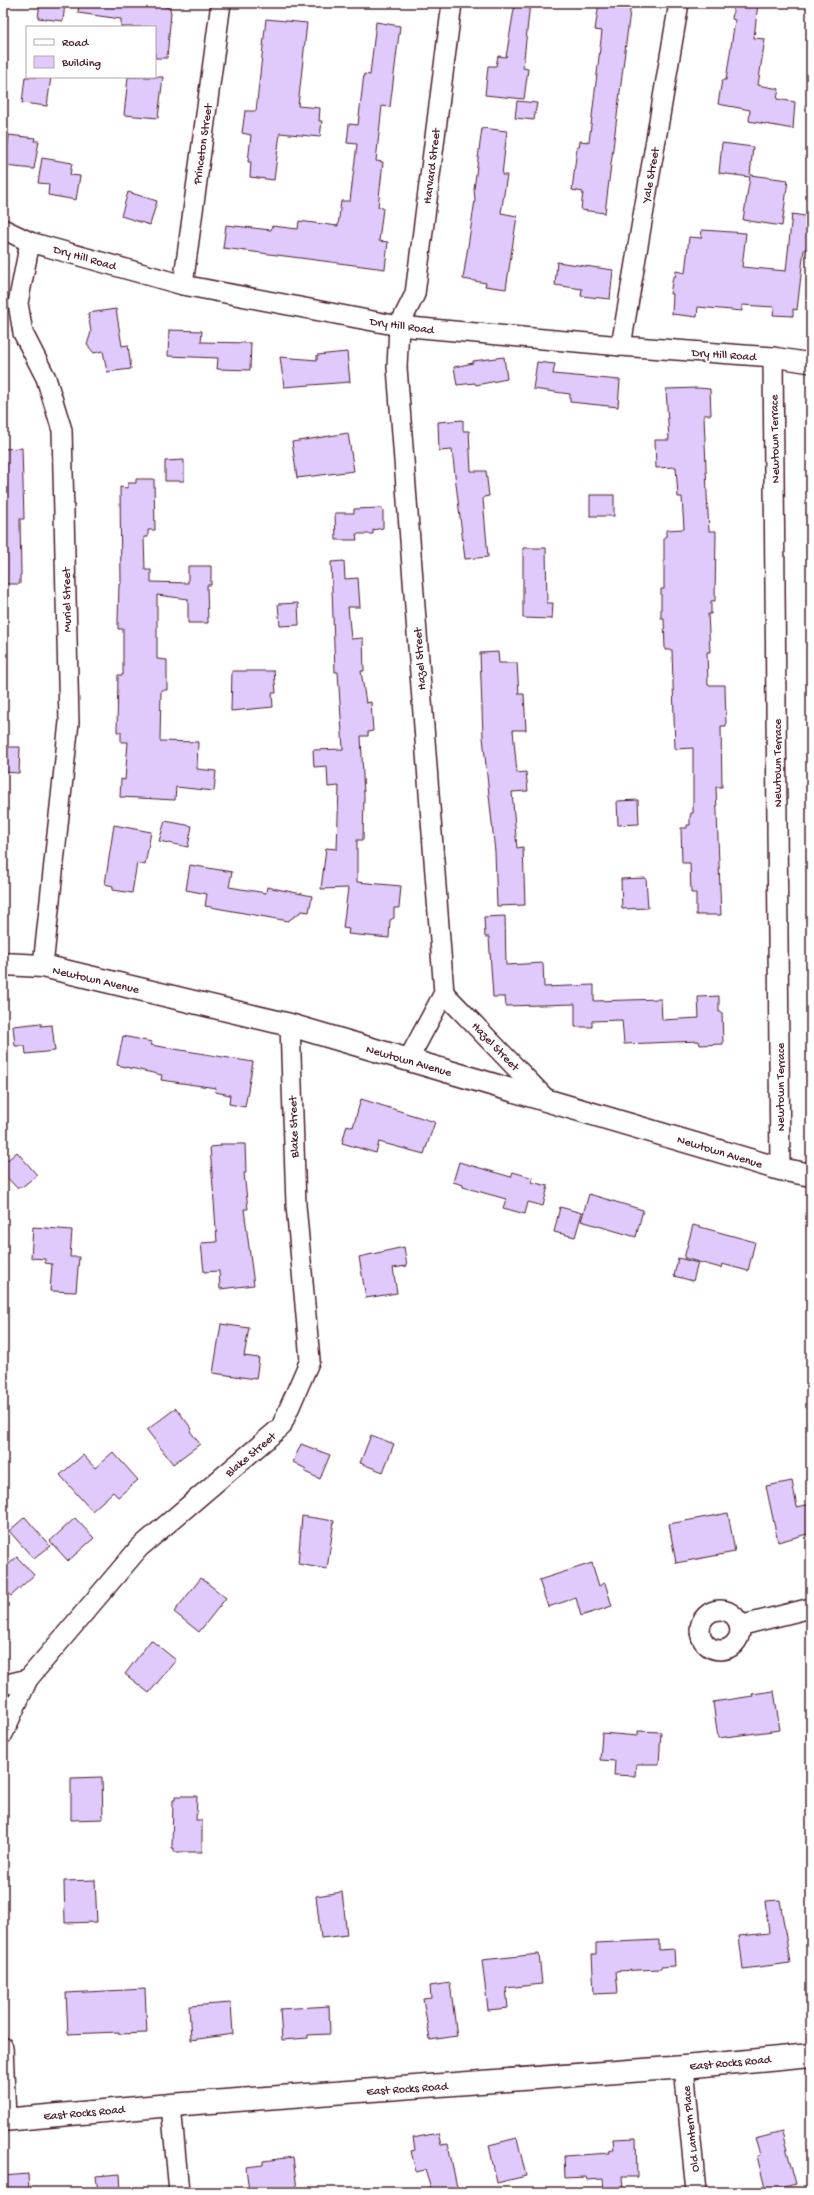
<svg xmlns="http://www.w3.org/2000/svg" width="814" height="2195" font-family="'Gochi Hand',sans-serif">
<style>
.building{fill:#e0cafb;stroke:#4a1f2b}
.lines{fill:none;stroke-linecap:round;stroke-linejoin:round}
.minor-casing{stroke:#4a1f2b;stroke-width:22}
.tertiary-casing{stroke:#4a1f2b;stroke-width:25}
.secondary-casing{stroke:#4a1f2b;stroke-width:25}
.minor{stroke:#fff;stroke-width:19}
.tertiary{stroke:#fff;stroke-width:22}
.secondary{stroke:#fff;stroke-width:22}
.labels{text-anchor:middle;stroke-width:4;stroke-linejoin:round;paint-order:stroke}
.street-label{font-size:12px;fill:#4a1f2b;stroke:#fff}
</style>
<rect width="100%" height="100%" fill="#fff"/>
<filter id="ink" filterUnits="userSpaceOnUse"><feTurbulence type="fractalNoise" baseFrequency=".025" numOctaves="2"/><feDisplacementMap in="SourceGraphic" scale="8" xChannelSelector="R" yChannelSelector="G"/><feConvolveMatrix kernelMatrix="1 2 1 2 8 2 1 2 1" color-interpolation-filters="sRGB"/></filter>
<g filter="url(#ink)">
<!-- building -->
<g class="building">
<polygon points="40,3 65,3 63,21 38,18"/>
<polygon points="79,3 140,3 164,6 170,9 171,13 167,58 155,58 155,27 121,27 121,19 78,13"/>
<polygon points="515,3 530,3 523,68 528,69 524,99 485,95 488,66 496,66 498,56 506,57"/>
<polygon points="599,3 631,3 605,213 581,210 583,192 572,190 577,148 579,147 580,141 589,142 602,31 595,30"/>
<polygon points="734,3 758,3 754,38 765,39 758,85 779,89 777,99 795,102 793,129 749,121 750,110 718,104 722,80 726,80 735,20 732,19"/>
<polygon points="266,19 307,23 298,106 320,108 319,121 322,121 320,137 280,133 274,180 250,177 251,162 248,162 251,135 242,133 245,111 256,111"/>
<polygon points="376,22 400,26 390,107 382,106 376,161 383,162 378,207 383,208 379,241 388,242 385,269 223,248 226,225 271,230 272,226 298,229 299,221 338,226 341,201 350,201 357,144 347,143 349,124 358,125 364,74 370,75"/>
<polygon points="25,77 51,77 47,106 22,103"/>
<polygon points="128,77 163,77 158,118 124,115"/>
<polygon points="517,101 537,103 534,120 515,118"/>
<polygon points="482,128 507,131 502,175 507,175 501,213 517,216 506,289 485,286 486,283 463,279 475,200 474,189"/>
<polygon points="9,135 35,138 34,141 39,141 34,169 5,166"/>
<polygon points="722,143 753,147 750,175 788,180 782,226 743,220 750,177 719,173"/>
<polygon points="42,158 72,163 70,175 80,176 76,200 48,195 49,184 38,183"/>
<polygon points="128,192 157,201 150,225 121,216"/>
<polygon points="792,214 811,217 811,238 809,238 807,250 804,249 797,310 793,309 793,316 773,315 774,307 742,305 742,311 698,307 697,317 672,314 673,294 670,294 673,277 675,277 676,271 685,273 689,237 701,238 702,230 746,233 742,267 786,271"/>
<polygon points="557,262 613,270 610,299 581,296 582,289 555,285"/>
<polygon points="116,309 122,346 128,345 131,369 107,372 103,351 94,353 87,345 91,332 88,313"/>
<polygon points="169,330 202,331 201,342 251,343 250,370 217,369 218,358 168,356"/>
<polygon points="347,352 350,382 284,387 280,357 317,360 317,355"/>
<polygon points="504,357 507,379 476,385 475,383 457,385 454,367 473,363 473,361"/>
<polygon points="537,362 555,364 553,374 620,380 618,407 570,402 570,394 533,389"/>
<polygon points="698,388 710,389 711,415 704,415 707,494 709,531 716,531 715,601 711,601 711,614 708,614 710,652 707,652 708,685 725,685 726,726 721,726 722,787 716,787 721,915 696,915 696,893 691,893 690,863 682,863 681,828 687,828 687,825 690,825 690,817 691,813 693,813 693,748 675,749 672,650 665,650 664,618 661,618 661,589 664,589 664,537 666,537 666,530 684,529 682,497 678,497 676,467 656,468 655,440 669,440 666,389"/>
<polygon points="463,420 463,431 469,431 471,471 486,471 489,496 484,497 483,499 488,557 465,559 452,450 439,451 438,422"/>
<polygon points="348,433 354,471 297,478 292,442"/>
<polygon points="22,448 24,519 20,519 21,575 20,575 20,584 3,584 3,449"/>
<polygon points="184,460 184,481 165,481 165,461"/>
<polygon points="136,479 154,479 155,530 148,530 148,537 144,537 145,570 151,570 151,582 188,583 188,566 211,566 211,585 207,585 208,623 188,623 188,599 157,595 157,659 167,660 167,690 161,690 160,741 198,742 197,769 216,771 214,791 176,787 175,800 120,797 121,779 125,780 128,742 121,742 121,732 117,732 118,675 123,675 123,629 118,629 118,621 119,584 121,584 120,487 128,488 128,483 136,483"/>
<rect x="590" y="495" width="24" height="21"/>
<polygon points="380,508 383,510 383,528 373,530 373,534 356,534 357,540 336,540 335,513 354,513 354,509"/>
<polygon points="523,548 546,548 547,603 553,603 552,619 523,618"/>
<polygon points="344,561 345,579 358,578 360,607 348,607 351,639 363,638 364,671 361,671 366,703 371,702 373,731 368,732 368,736 361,736 364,796 363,840 357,840 357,882 401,886 399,908 394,908 394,918 390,920 389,938 348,934 349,929 343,928 348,888 321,889 326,848 337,849 339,786 328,787 327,766 314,767 313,750 343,749 338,672 335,672 331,562"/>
<polygon points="298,603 299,625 280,626 278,604"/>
<polygon points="498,652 499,663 517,663 519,694 524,694 526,730 513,730 517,773 526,772 528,791 512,792 517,848 523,847 525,905 497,906 495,852 483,737 480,653"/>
<polygon points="232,671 274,671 276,693 272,693 273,707 231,711"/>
<polygon points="3,747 20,747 19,773 3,772"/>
<polygon points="638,800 639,824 618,825 617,801"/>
<polygon points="165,821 192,826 188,847 159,841"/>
<polygon points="114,825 151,832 145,865 137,863 132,893 113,890 113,886 105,884"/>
<polygon points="190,865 232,872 229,887 266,893 267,887 312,896 309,912 302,911 288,921 205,906 207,894 186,890"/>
<polygon points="646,878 648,908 622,909 621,879"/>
<polygon points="505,916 506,965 543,963 544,987 594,985 594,1001 661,999 662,1020 699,1018 698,997 719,996 719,1012 722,1012 723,1044 700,1045 699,1041 624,1044 622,1020 592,1021 592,1027 575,1027 575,1004 506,1006 505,997 493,997 489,937 485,937 484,917"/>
<polygon points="41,1023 41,1026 52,1025 55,1051 26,1054 25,1046 15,1046 13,1026"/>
<polygon points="123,1036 152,1042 151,1045 253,1062 245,1107 229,1104 230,1095 215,1092 216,1088 161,1080 162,1075 117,1065"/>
<polygon points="361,1099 435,1122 424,1154 379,1142 376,1153 342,1143 347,1125 353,1127"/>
<polygon points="221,1144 245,1144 246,1173 244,1173 248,1209 244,1209 254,1285 220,1289 219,1271 204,1272 201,1243 217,1242 210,1147 221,1146"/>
<polygon points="17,1152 37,1175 22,1187 16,1187 3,1173 3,1164"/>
<polygon points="459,1162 511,1177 513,1172 533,1178 531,1182 548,1186 543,1206 528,1202 525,1214 503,1208 506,1199 463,1187 463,1185 453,1182"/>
<polygon points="589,1194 643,1210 636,1237 581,1221"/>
<polygon points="560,1207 582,1213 575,1237 554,1232"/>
<polygon points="693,1225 755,1242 748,1271 722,1264 721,1268 684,1258"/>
<polygon points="33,1227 72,1230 70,1257 79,1257 76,1292 50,1291 52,1264 45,1263 45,1259 31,1258"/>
<polygon points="404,1247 407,1266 393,1268 397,1293 366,1298 359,1257"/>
<polygon points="678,1258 698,1263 693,1281 674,1276"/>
<polygon points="221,1324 249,1328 244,1356 259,1358 256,1379 213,1373"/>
<polygon points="176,1408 192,1429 190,1431 200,1444 173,1464 147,1430"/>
<polygon points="371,1435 394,1444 383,1472 360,1463"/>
<polygon points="301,1444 330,1455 320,1479 305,1472 306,1469 293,1462"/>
<polygon points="113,1452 138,1480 118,1497 113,1492 92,1511 60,1475 83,1455 95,1468"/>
<polygon points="792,1481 797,1507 811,1504 811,1533 778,1542 766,1486"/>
<polygon points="728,1513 735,1552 676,1563 669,1524"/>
<polygon points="302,1516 334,1521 327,1569 298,1564"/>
<polygon points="25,1517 50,1546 34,1559 9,1531"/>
<polygon points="75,1518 94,1538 68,1561 50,1541"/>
<polygon points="17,1557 34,1575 11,1596 3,1587 3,1569"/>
<polygon points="592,1563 599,1586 605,1583 612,1606 581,1616 576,1598 548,1607 539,1580"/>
<polygon points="201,1578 226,1598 199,1632 174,1612"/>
<polygon points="151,1640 176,1660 149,1693 125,1674"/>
<polygon points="774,1691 780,1730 718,1738 713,1702 753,1696 752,1694"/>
<polygon points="638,1731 661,1732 659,1764 636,1764 635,1776 614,1775 615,1761 600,1760 602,1733 638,1736"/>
<polygon points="102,1777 103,1819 71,1820 71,1778"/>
<polygon points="175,1796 197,1796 196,1820 202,1820 202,1852 174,1852 174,1848 172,1848 173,1800 175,1800"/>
<polygon points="95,1880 97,1922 65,1923 64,1881"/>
<polygon points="342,1892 347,1935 321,1938 316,1896"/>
<polygon points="780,1900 790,1963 743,1969 739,1936 769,1933 765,1901"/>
<polygon points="659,1940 659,1950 674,1949 675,1966 661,1967 661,1969 616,1971 618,1993 594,1994 592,1954 596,1954 596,1943"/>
<polygon points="539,1954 542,1984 506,1988 508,2008 488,2010 482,1960"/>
<polygon points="450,1983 457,2036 430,2040 423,1999 431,1998 430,1986"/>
<polygon points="145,1989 147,2033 119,2034 119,2032 68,2034 66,1993"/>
<polygon points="231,2003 233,2034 191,2040 189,2006"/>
<polygon points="329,2006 330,2034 308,2035 308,2038 282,2040 280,2009"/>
<polygon points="782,2132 796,2184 766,2192 757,2156 760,2155 755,2139"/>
<polygon points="438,2133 441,2145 448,2144 458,2192 432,2192 425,2170 416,2172 411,2151 415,2150 413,2138"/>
<polygon points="517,2138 526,2176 497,2183 489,2145"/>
<polygon points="636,2138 637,2177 622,2177 623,2189 604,2190 603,2179 587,2180 586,2177 565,2178 564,2156 610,2153 609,2151 614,2150 613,2139"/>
<polygon points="293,2157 297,2189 249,2192 246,2167 263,2165 263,2161"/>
<polygon points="28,2174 29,2192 3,2192 3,2176"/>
<polygon points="120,2174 121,2192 98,2192 96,2176"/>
</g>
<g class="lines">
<defs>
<g id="minor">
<polyline points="3,229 30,242 183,285 399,326 621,346 773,357 811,363"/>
<polyline points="30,242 18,303 23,333 46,378 62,430 69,722 43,966"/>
<polyline points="183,285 221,3"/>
<polyline points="621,346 679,3"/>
<polyline points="773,357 780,1169"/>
<polyline points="444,993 547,1100"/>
<polyline points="408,1060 444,993 397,367 399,326 415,294 452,3"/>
<circle cx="720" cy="1630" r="20"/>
<polyline points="739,1626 811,1608"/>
<polyline points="3,1685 28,1679"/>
<polyline points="3,1734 28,1679 139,1548 281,1427 310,1360 296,1205 290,1025"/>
<polyline points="3,2047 6,2119"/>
<polyline points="684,2067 696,2192"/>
<polyline points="171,2105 179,2192"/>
</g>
<polyline id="tertiary" points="3,2120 171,2105 684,2067 811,2055"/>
<polyline id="secondary" points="3,964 43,966 290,1025 780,1169 811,1175"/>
</defs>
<!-- minor casing -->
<use href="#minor" class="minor-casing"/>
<!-- tertiary casing -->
<use href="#tertiary" class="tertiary-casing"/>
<!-- secondary casing -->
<use href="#secondary" class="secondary-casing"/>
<!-- minor -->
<use href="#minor" class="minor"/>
<!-- tertiary -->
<use href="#tertiary" class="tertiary"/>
<!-- secondary -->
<use href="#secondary" class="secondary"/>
</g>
</g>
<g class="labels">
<!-- street labels -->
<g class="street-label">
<text transform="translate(202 144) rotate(-82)" y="4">Princeton Street</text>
<text transform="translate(431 166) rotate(-83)" y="4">Harvard Street</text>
<text transform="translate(650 175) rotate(-80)" y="4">Yale Street</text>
<text transform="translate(85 257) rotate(16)" y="4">Dry Hill Road</text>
<text transform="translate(402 325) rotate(8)" y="4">Dry Hill Road</text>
<text transform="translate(724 354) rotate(4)" y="4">Dry Hill Road</text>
<text transform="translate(774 439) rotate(-91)" y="4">Newtown Terrace</text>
<text transform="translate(66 600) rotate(-91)" y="4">Muriel Street</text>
<text transform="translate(419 659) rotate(-94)" y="4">Hazel Street</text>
<text transform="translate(777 763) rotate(-90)" y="4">Newtown Terrace</text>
<text transform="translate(96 979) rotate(13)" y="4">Newtown Avenue</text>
<text transform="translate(496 1046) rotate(46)" y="4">Hazel Street</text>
<text transform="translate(409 1060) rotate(16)" y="4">Newtown Avenue</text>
<text transform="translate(780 1087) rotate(-90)" y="4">Newtown Terrace</text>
<text transform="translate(293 1127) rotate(-92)" y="4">Blake Street</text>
<text transform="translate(720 1151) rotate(17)" y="4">Newtown Avenue</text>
<text transform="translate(250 1454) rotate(-40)" y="4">Blake Street</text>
<text transform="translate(730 2062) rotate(-5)" y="4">East Rocks Road</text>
<text transform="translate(407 2088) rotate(-4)" y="4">East Rocks Road</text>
<text transform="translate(84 2112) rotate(-5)" y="4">East Rocks Road</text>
<text transform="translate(690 2129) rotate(-96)" y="4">Old Lantern Place</text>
</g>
</g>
<!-- margin -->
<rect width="814" height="2195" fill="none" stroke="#fff" stroke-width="16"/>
<rect x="8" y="8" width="798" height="2179" fill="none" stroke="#4a1f2b" stroke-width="1.5" filter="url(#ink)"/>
<!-- legend -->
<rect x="26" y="26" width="130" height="52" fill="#ffffff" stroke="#b7a5aa"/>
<rect x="34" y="39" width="20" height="6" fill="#ffffff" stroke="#b7a5aa"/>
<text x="62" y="46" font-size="12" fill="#4a1f2b">Road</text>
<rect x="34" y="56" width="20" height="12" fill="#e0cafb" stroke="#b7a5aa"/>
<text x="62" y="66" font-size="12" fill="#4a1f2b">Building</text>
</svg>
